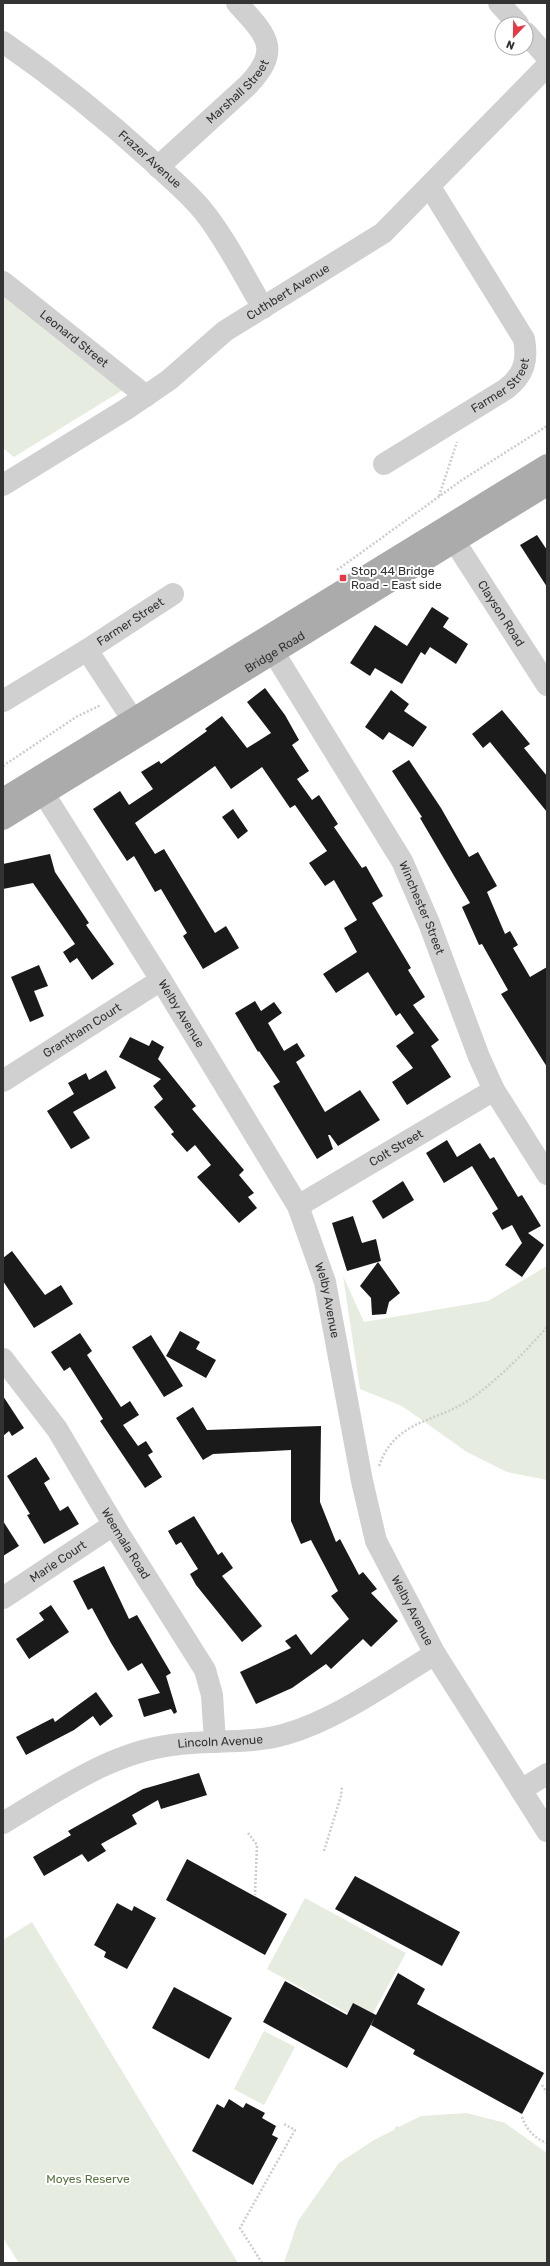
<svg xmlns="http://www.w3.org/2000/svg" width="550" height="2266" font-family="Rubik,sans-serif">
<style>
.green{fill:#e6ecdf}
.building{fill:#1a1a1a}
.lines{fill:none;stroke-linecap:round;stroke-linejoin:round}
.path{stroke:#cdcdcd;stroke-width:2.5;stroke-dasharray:2 2;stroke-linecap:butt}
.minor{stroke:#d0d0d0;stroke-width:22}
.major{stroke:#ababab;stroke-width:22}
.poi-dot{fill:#e63946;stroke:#fff;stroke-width:1.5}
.labels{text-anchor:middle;stroke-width:4;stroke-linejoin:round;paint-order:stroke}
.street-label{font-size:12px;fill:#333;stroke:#fff}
.poi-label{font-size:12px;fill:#333;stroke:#fff;text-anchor:start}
.park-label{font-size:12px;fill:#56703f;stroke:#fff}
</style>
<rect width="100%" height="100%" fill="#fff"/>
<!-- green -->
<g class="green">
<polygon points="3,282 131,385 14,457 3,448"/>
<polygon points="547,1266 547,1480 507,1472 467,1452 402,1406 360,1389 343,1276 364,1322 488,1301"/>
<polygon points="305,1898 406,1953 367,2024 267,1969"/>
<polygon points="32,1922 238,2263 19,2263 3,2238 3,1940"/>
<polygon points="264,2031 295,2047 264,2105 234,2089"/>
<polygon points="467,2113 505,2123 547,2153 547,2260 545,2263 284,2263 298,2221 339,2163 374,2140 394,2130 396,2126 399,2127 421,2116"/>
</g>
<!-- building -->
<g class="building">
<polygon points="537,535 547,550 547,587 520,545"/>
<polygon points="432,607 449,618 443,627 468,644 456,664 430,647 425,655 421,652 402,684 375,668 370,676 350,663 375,625 407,646"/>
<polygon points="265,688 285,715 299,740 292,745 309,771 297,779 312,800 319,795 338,824 334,827 362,868 366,866 383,896 372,903 411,968 408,970 425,997 413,1005 439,1040 431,1046 451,1077 407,1105 392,1082 413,1068 396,1046 414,1033 400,1013 396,1016 368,972 336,993 323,974 357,952 344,928 357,920 334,880 325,886 309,863 327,851 295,805 290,808 262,767 231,789 215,766 135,823 155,854 164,849 215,933 226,926 239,948 203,969 183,936 187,933 161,889 155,892 134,856 127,861 93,809 120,791 129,805 153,789 141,772 159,761 161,764 207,731 205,729 222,716 247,748 271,733 247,702"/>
<polygon points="391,690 409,704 404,711 427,727 413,747 389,732 383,740 365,727"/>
<polygon points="502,710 530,744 524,748 547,776 547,812 490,742 483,748 472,734"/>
<polygon points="409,760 441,808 469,857 478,852 497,886 487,892 505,934 510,931 518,945 513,948 530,977 547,967 547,1067 501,994 508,990 482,944 479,945 462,907 470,903 420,818 422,817 392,771"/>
<polygon points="233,809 248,831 238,839 222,817"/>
<polygon points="50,854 55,872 89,923 86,925 114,964 92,980 77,958 70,963 63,952 75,944 33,883 3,889 3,864"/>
<polygon points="39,965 48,986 34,991 44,1016 30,1022 11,977"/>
<polygon points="255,1001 261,1011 274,1002 282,1013 268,1023 284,1051 297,1043 305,1056 296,1062 325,1112 360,1090 380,1120 338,1146 330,1135 328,1135 333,1149 317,1159 273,1086 280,1082 259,1051 258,1052 235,1013"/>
<polygon points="130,1037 149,1046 152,1040 164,1047 158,1059 196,1106 192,1109 244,1170 239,1175 254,1193 248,1197 257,1208 239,1223 197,1177 211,1165 195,1145 187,1152 171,1134 174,1132 154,1107 163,1099 153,1086 161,1079 119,1057"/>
<polygon points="106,1070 116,1088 73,1112 90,1138 71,1149 47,1111 74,1094 68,1083 86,1073 89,1080"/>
<polygon points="447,1140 457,1157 480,1143 490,1159 494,1157 518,1197 522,1195 541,1226 528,1233 544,1245 522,1277 505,1265 522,1243 512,1225 502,1230 492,1213 498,1209 472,1166 444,1183 426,1153"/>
<polygon points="403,1181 414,1200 383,1219 372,1201"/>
<polygon points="353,1216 362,1243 376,1239 381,1261 347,1271 332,1223"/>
<polygon points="12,1251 45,1295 61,1285 73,1304 34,1328 3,1281 3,1258"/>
<polygon points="378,1262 400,1293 389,1302 386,1314 372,1315 371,1298 360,1286"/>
<polygon points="180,1331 200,1342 196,1349 216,1360 206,1378 166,1356"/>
<polygon points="80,1333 92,1351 87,1355 121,1407 130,1401 139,1415 123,1425 138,1446 146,1441 153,1452 148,1455 162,1477 145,1488 100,1421 103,1419 70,1367 64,1371 51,1352"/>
<polygon points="151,1335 183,1386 164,1397 132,1347"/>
<polygon points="3,1396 24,1428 12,1436 9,1431 3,1436"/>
<polygon points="193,1407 207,1430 321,1426 320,1502 336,1542 340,1539 359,1575 363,1572 377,1589 371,1593 398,1621 371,1647 363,1639 331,1669 326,1664 292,1688 256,1704 240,1672 291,1648 285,1641 296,1634 311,1655 349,1619 331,1596 338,1591 311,1540 301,1544 291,1521 291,1450 213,1454 203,1460 176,1418"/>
<polygon points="36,1457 50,1479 44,1483 60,1511 68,1506 79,1524 44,1544 27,1515 30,1514 7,1476"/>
<polygon points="194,1516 218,1555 222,1552 233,1568 222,1576 262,1626 242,1642 196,1585 190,1574 198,1569 181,1542 176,1545 168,1531"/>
<polygon points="3,1521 19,1546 3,1556"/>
<polygon points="104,1566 129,1619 137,1615 171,1673 166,1676 177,1712 174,1714 171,1709 144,1717 138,1699 160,1693 142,1663 128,1671 111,1643 92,1608 88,1610 73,1581"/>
<polygon points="51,1605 69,1632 29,1659 16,1639 44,1620 39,1613"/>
<polygon points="96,1692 113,1716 100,1726 93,1716 74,1730 26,1755 16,1737 53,1718 55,1722"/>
<polygon points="199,1773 207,1795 161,1809 158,1800 132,1815 137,1824 101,1844 106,1851 88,1862 82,1854 44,1876 33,1857 71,1835 68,1831 143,1789"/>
<polygon points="187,1859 287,1914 265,1955 166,1900"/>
<polygon points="355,1876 460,1932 442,1966 335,1909"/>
<polygon points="117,1903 132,1911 134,1906 156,1918 127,1969 104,1957 106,1952 94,1945"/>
<polygon points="398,1973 425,1989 417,2004 544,2073 522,2114 413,2054 415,2050 371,2025 375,2017 347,2068 263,2022 285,1981 347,2015 353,2003 376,2015"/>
<polygon points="174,1987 232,2018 209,2059 152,2028"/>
<polygon points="229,2099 243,2108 246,2103 265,2113 262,2118 276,2126 272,2135 278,2138 253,2185 192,2151 217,2104 224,2108"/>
</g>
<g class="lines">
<!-- path -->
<g class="path">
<polyline points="439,496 457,442"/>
<polyline points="337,570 462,480 547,426"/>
<polyline points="3,766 76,717 101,705"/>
<path d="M 379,1466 C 395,1420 434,1423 469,1400 C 498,1380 524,1353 547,1327"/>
<polyline points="248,1833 257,1845 255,1895"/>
<polyline points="324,1851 341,1796 342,1786"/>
<polyline points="542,2085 547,2093"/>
<path d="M 522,2117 C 526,2129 535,2139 547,2143"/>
<polyline points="262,2263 240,2228 295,2130 284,2124"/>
</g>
<!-- minor -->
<g class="minor">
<polyline points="499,3 518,24"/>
<polyline points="526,33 547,57"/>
<path id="s1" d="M 3,42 C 55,78 105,118 152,161 C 170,178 189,193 204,212 C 227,241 244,276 263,308"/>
<path id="s2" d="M 158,167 L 247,86 C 283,49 266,35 237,3"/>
<path id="s3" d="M 3,282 L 146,396"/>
<path id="s4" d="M 384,464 L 506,389 C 524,375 528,361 524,339 L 430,187"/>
<path id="s5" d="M 3,485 L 125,410 L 169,380 L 225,331 L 383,233 L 547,66"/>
<path id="s6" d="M 455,542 L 547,685"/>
<polyline points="87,650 133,720"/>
<path id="s7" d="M 274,653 L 402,861 L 429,923 L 479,1057 L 494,1090 L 547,1174"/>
<path id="s8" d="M 3,701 L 87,650 L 173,594"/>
<path id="s9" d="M 44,794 L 161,980 L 298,1206 L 325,1282 L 362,1481 L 376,1541 L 435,1654 L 547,1831"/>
<path id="s10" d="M 3,1081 L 161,980"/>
<path id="s11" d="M 298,1206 L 494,1090"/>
<path id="s12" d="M 3,1359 L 57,1429 L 118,1532 L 205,1670 L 212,1695 L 215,1742"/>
<path id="s13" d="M 3,1598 L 113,1525"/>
<polyline points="521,1790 547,1774"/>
<path id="s14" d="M 3,1823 C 56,1792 109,1753 172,1745 C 209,1739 249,1745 286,1734 C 336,1720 390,1681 435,1654"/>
</g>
<!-- major -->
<g class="major">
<polyline points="3,799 547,465"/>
<path id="s15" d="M 3,819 L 547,485"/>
</g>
</g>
<!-- markers -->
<rect class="poi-dot" x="339" y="574" width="8" height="8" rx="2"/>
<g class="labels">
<!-- street labels -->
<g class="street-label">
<text dy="4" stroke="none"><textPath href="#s2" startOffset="110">Marshall Street</textPath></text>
<text dy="4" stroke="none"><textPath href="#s1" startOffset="188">Frazer Avenue</textPath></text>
<text dy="4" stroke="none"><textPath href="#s5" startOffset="345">Cuthbert Avenue</textPath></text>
<text dy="4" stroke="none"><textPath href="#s3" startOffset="91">Leonard Street</textPath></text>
<text dy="4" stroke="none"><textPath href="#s4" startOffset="142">Farmer Street</textPath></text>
<text dy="4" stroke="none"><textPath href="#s6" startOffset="85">Clayson Road</textPath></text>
<text dy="4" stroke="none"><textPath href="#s8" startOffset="150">Farmer Street</textPath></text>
<text dy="4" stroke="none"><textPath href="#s15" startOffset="319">Bridge Road</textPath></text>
<text dy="4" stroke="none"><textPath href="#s7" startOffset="295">Winchester Street</textPath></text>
<text dy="4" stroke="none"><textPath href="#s9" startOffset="259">Welby Avenue</textPath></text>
<text dy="4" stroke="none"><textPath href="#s10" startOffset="94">Grantham Court</textPath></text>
<text dy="4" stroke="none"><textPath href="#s11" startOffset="114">Colt Street</textPath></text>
<text dy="4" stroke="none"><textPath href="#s9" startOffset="583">Welby Avenue</textPath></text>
<text dy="4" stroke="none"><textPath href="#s12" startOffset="222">Weemala Road</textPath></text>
<text dy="4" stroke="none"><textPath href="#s13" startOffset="66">Marie Court</textPath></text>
<text dy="4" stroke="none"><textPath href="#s9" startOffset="907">Welby Avenue</textPath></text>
<text dy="4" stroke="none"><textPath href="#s14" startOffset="236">Lincoln Avenue</textPath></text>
</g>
<!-- poi labels -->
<g class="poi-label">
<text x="351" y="575">Stop 44 Bridge<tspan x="351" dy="14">Road - East side</tspan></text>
</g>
<!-- park labels -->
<g class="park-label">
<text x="88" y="2183">Moyes Reserve</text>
</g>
</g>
<!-- border -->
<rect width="550" height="2266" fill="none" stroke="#333333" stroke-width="8"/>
<!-- north arrow -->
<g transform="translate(514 36) rotate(202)"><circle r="19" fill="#ffffff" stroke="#adadad"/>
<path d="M0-3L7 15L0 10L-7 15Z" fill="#e63946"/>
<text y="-6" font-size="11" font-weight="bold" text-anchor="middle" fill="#333333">N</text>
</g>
</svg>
